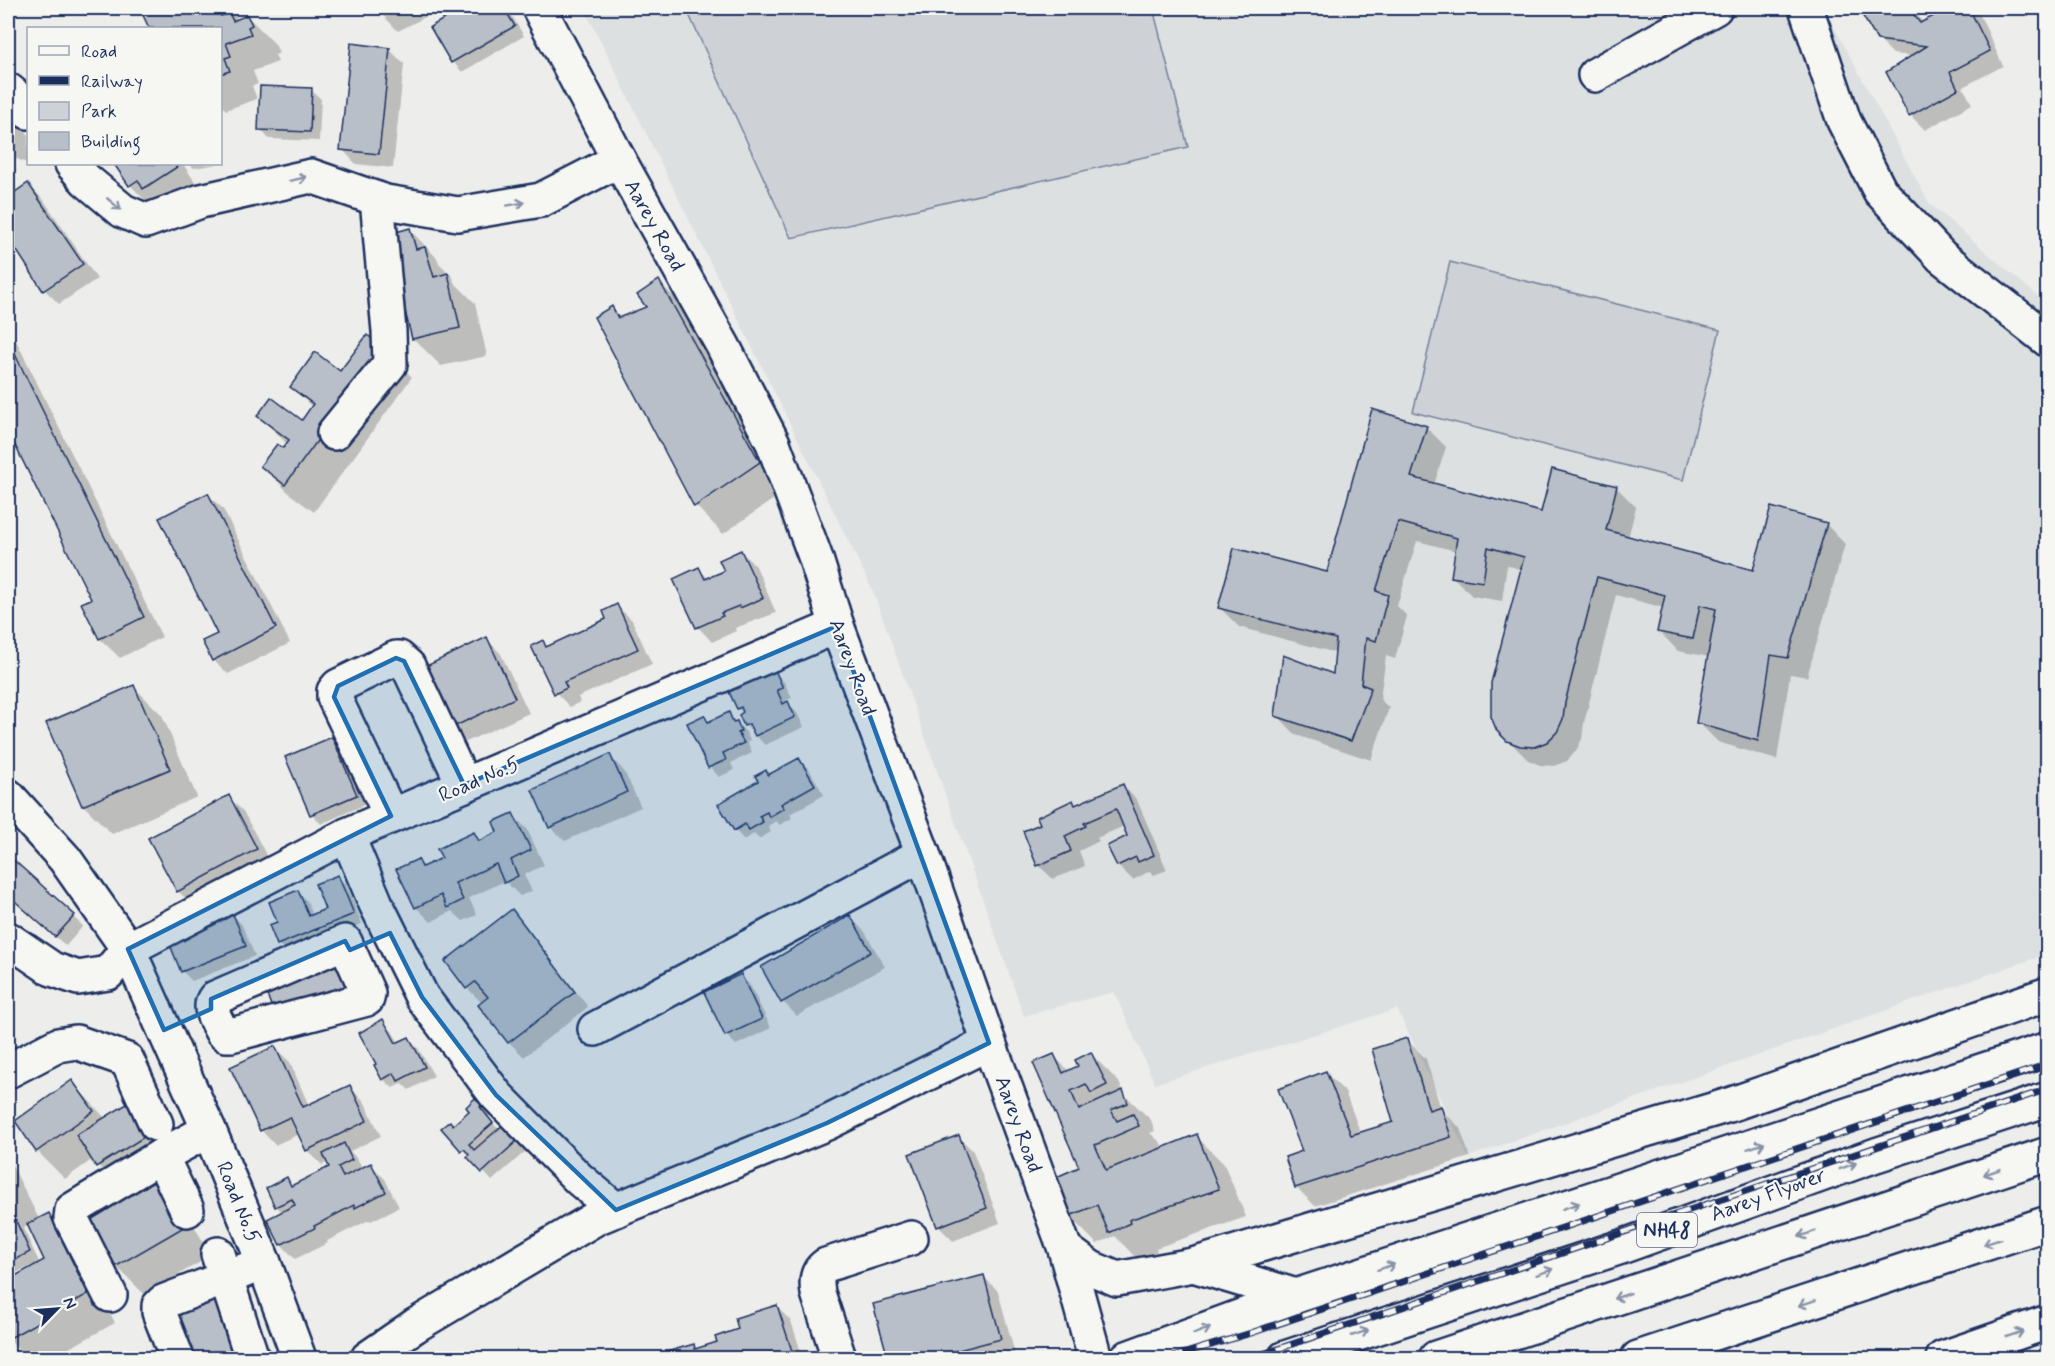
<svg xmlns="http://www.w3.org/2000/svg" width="2055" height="1366" font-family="Mynerve,sans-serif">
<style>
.built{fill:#dde0e1}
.green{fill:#ced2d7;stroke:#74809a;stroke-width:1.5}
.shadow{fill:#0003;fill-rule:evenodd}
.building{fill:#b9bfc8;stroke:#1b2f5e;stroke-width:1.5}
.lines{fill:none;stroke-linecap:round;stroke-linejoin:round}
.minor-casing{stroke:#1b2f5e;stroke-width:38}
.major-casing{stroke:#1b2f5e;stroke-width:38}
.highway-casing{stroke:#1b2f5e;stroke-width:38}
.minor{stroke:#f6f6f2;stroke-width:33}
.major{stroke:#f6f6f2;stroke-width:33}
.highway{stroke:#f6f6f2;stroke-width:33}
.rail-casing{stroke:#1b2f5e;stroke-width:7}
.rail{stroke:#f6f6f2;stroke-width:4.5;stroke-dasharray:14;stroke-linecap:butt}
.oneway{stroke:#8892a8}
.marked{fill:#1f6fb2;fill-opacity:0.2;stroke:#1f6fb2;stroke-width:4.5;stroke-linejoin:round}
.labels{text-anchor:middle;stroke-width:4.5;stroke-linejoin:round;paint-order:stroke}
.shield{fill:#f6f6f2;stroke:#5d6b8a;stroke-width:1.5}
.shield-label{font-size:20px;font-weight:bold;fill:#1b2f5e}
.street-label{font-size:21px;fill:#1b2f5e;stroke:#f6f6f2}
</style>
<rect width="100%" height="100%" fill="#edeeec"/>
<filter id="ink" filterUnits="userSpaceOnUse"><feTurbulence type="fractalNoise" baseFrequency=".0167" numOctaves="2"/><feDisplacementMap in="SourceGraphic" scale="12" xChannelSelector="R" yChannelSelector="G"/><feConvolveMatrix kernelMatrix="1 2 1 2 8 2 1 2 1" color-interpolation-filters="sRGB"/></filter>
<g filter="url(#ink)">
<!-- built -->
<polygon class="built" points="584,8 1824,8 1929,203 2047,304 2047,954 1468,1157 1397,1009 1155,1084 1114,992 1024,1016 873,591"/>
<!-- green -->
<g class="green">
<polygon points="686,8 1153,8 1188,147 791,238"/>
<polygon points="1450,262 1720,330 1683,480 1413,412"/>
</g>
<!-- shadow -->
<g class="shadow">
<polygon points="152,8 233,8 238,20 247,16 275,44 279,53 275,55 278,62 253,71 258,84 252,86 257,99 226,110 220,104 220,28 150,28 143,12"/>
<polygon points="376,8 443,8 398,31"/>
<polygon points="466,8 507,8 524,36 462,72 453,62 432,28"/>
<polygon points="1860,8 1913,8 1923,23 1952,8 1972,8 1980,15 2003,66 1963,87 1972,104 1925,130 1910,115 1913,56 1893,54 1878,39"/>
<polygon points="389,49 404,64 393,168 356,164 342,149"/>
<polygon points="311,90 321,99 319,141 269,139 260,129"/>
<polygon points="8,105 20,126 28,134 28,164 34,164 33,166 8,155"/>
<polygon points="116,164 183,164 204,195 158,213 130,185"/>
<polygon points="189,164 219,164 194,168"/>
<polygon points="28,185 43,199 97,279 59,304 45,290 8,235 8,188 14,194"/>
<polygon points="410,230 437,258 439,263 453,277 454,282 475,303 487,356 441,366 413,338"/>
<polygon points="659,282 687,310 787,490 723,534 696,506 596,317 611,308 621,318 649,307"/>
<polygon points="8,328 13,334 162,637 120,658 100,639 83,604 93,600 8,427"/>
<polygon points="384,349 412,377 314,512 290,494 262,466 284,450 288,445 259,416 302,422 313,408 292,387 341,373"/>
<polygon points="1426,427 1446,447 1434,485 1542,514 1616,487 1636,507 1628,538 1754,572 1826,524 1845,544 1807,677 1790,674 1777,760 1718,742 1698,722 1710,657 1678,651 1659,631 1664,608 1616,595 1584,723 1582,739 1576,751 1567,761 1554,766 1540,765 1528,760 1498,730 1522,570 1507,565 1502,601 1472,596 1453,577 1456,551 1417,541 1397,606 1407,616 1395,659 1386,656 1380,699 1389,708 1371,760 1296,735 1277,715 1334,676 1336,653 1239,627 1220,608 1328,574"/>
<polygon points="208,495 223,509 290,643 228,674 213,660 219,634"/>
<polygon points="741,552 756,566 776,613 735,628 736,631 712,642 698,627 675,580 699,569 709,579 726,571"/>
<polygon points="617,606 632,620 652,664 578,697 580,702 570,707 556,693 542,642 548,647 608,619"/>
<polygon points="487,639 501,654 529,713 466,742 452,727"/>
<polygon points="775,672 784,682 792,698 786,700 787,703 797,713 804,727 765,745 745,725 744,714 738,708"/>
<polygon points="134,687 162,715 197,797 112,834 84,806 48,724"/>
<polygon points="728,714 746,732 750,741 747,742 752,753 731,763 734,770 719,777 710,767 689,724 704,717 710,723"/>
<polygon points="332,739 342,748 366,804 321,824 312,814"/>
<polygon points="610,756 624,771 641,807 565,841 550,827"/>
<polygon points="799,760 809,769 824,795 790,814 792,818 780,825 776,821 768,826 771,832 759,839 754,834 744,840 735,830 765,772 770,776"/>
<polygon points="1122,785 1137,800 1167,870 1154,875 1150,871 1133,880 1118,866 1109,847 1129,837 1124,826 1097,838 1099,841 1079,851 1085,866 1053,879 1038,865 1042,825 1072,802 1077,806"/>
<polygon points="228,797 243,811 271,864 193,906 178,891"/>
<polygon points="513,815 527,829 544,865 524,875 532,891 520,896 505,881 469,898 477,915 463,921 452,911 431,922 416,907 418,860 425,868 444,859 473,833 482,842 499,833"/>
<polygon points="8,857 83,926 66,946 8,894"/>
<polygon points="338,876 347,886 362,924 288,954 278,944 278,923 298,892 308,902 313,916 327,910"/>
<polygon points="512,911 526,926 588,1007 524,1057 509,1042 480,1005 482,1003 467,988"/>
<polygon points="233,915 242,925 255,956 192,981 182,971"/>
<polygon points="850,917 865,932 885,967 797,1016 783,1002"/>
<polygon points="741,976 750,985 771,1028 736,1045 726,1035 706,992"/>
<polygon points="383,1021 392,1031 399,1043 408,1038 418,1048 434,1076 409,1090 402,1083 393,1088 383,1079"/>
<polygon points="1407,1040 1426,1059 1441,1109 1460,1128 1470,1157 1315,1206 1296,1187 1326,1073 1345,1092 1361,1134 1395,1123"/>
<polygon points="275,1048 290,1062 309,1106 350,1087 364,1101 381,1136 350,1151 358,1160 363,1169 371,1165 385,1179 399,1207 371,1221 369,1220 327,1241 328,1243 295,1259 281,1244 283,1213 276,1206 286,1179 293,1186 331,1168 328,1162 322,1165 307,1150 299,1134 275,1145 261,1130"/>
<polygon points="1091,1054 1119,1082 1124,1094 1151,1120 1155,1131 1150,1133 1161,1143 1163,1149 1196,1136 1224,1164 1246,1217 1156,1248 1157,1251 1138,1260 1115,1236 1097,1244 1069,1216 1081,1168 1054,1056 1069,1071 1080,1067"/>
<polygon points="72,1082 106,1119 140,1114 157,1144 106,1175 93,1159 65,1179 37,1151"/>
<polygon points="477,1098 492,1114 488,1117 499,1130 513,1135 527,1150 492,1181 443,1128 453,1127 471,1111"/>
<polygon points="958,1136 973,1151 1000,1223 953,1241 938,1226"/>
<path d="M 8,1160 L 12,1165 L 39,1219 L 49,1215 L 77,1243 L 115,1323 L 51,1358 L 27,1358 L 8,1339 L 8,1281 L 34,1267 L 33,1265 L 11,1275 L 8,1272 ZM 29,1225 L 46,1260 L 40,1264 L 23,1228 Z"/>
<polygon points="124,1188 132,1196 191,1220 211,1256 144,1294 116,1266"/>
<polygon points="984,1277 998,1291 1015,1354 997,1358 889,1358 875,1305"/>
<polygon points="219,1285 251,1358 194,1358 181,1346"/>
<polygon points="777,1307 791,1321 803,1358 666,1358 665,1354 693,1345 697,1349 718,1343"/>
</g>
<!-- building -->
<g class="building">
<polygon points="149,8 218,8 221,16 229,13 233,21 247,15 252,25 248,27 251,34 226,43 231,56 225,58 230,71 220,74 220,28 149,28 141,11"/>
<polygon points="463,8 504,8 515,26 451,63 430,27"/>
<polygon points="1858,8 1909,8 1920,23 1949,8 1969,8 1990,51 1950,72 1958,89 1909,116 1886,72 1927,46 1877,40"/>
<polygon points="351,43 390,48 379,154 340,150"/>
<polygon points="260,86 312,88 310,132 258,130"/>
<polygon points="114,164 175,164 177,167 143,189 138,180 129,186"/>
<polygon points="28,183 83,264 43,291 8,237 8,197"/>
<polygon points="410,228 416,249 425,247 434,277 448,273 460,328 412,339 386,235"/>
<polygon points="659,280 760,462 694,507 594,317 612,306 618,318 646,307 637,295"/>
<polygon points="367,335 385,348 285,485 260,466 277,444 283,448 289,440 257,416 271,397 302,420 313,404 290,387 315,352 340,371"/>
<polygon points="8,340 144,617 99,639 81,603 91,599 8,431"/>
<polygon points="1372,409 1427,426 1411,477 1541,512 1552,469 1617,486 1606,530 1753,570 1771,507 1827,523 1788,658 1771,655 1758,741 1696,723 1716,609 1700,605 1693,639 1657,632 1665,595 1597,577 1565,703 1563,719 1557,732 1547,742 1534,747 1520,746 1507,741 1497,731 1491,717 1491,683 1524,557 1488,547 1483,582 1451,577 1457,538 1398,522 1376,591 1388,595 1376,641 1366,638 1361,684 1371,688 1351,741 1275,716 1283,655 1333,674 1336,639 1218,608 1234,548 1327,572"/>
<polygon points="208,493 276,628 212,661 202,641 217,634 159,518"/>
<polygon points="741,550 763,598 740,608 739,606 721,613 723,616 696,628 673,579 699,567 705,579 724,571 719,560"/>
<polygon points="617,604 638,649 564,682 567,688 554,694 531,646 543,640 546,647 606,619 603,611"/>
<polygon points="487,637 515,698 451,728 422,668"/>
<polygon points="775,670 783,688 777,690 783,704 788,701 795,717 755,736 749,724 744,726 739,715 743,712 741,707 737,709 729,692"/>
<polygon points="134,685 170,769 82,806 46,723"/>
<polygon points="729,712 733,722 737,721 741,731 738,733 744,743 723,753 726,760 708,768 687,723 704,715 708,722"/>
<polygon points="332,737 357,795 310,815 285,757"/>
<polygon points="610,754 627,792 549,828 532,790"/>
<polygon points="799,758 815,785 781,804 784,808 769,817 767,812 759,816 763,822 749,830 745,824 734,831 718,804 758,781 755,776 766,770 768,775"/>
<polygon points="1123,784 1154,855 1138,862 1136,857 1117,866 1107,846 1127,836 1116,809 1084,823 1086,826 1065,836 1071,851 1037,866 1023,831 1040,824 1037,817 1073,800 1075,805"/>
<polygon points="229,795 257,849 177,892 148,838"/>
<polygon points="513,813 531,850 511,860 518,876 504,883 496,864 455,883 463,900 447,908 441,895 415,908 396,869 418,859 422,867 442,858 437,849 474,832 479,841 497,832 493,822"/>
<polygon points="8,855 75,915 55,937 8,895"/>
<polygon points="338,875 354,914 277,945 269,925 277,922 269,902 298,890 309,916 325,909 315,884"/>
<polygon points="512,909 575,992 508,1043 478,1005 488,997 475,982 466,989 445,961"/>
<polygon points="233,914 246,946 181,972 168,940"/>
<polygon points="850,915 871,952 781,1003 761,967"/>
<polygon points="341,949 361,994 276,1019 263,984"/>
<polygon points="741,974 762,1019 725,1036 704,992"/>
<polygon points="383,1019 396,1043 409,1037 425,1067 398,1081 394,1073 382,1080 374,1065 376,1064 359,1033"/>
<polygon points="1407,1038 1429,1110 1441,1106 1451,1137 1295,1188 1285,1157 1302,1151 1278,1089 1326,1071 1351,1135 1393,1122 1372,1049"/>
<polygon points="275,1046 303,1107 350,1085 367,1121 306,1151 290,1117 260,1131 230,1067"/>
<polygon points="1091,1052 1107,1085 1091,1093 1086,1084 1071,1091 1079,1110 1123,1090 1128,1103 1111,1110 1117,1121 1133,1114 1139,1126 1095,1145 1106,1170 1197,1134 1219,1189 1129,1220 1130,1223 1109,1233 1097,1205 1067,1217 1052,1179 1079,1167 1033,1063 1054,1054 1063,1073 1078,1066 1075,1060"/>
<polygon points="72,1080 94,1111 36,1152 15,1121"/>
<polygon points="477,1096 484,1104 480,1107 493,1123 469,1144 474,1150 504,1124 518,1140 482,1173 467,1157 469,1154 464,1149 461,1151 441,1128 450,1121 453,1125 469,1111 466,1107"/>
<polygon points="130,1102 149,1134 96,1167 76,1135"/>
<polygon points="959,1135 987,1208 937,1227 909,1154"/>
<polygon points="344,1143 352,1160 338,1167 343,1177 371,1163 386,1192 355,1208 354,1205 314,1226 315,1228 280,1245 267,1219 295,1205 292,1199 275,1207 266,1188 287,1177 291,1186 329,1167 323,1154"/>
<polygon points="151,1176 164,1191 184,1227 115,1267 82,1210 124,1186 129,1195 154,1182"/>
<polygon points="8,1203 30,1252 8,1263"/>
<polygon points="49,1213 88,1294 8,1339 8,1280 44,1260 27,1224"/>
<polygon points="984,1275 1001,1339 928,1358 888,1358 873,1304"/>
<polygon points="219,1284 229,1314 220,1319 235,1358 192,1358 167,1310"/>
<polygon points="777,1305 794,1357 789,1358 665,1358 663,1353 694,1344 695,1349 717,1342 715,1337 738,1329 735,1318"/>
</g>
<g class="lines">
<defs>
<g id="minor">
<polyline points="539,8 619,160 723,346 773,443 815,556 837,626 923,854 989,1043 1065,1249 1095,1358"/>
<polyline points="1806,8 1844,121 1880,191 1942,257 2048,340"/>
<polyline points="1595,75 1715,8"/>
<polyline points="8,90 13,94 28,112"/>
<polyline points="72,164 86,180 123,211 146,221 201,201 311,176 386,202 458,214 541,200 619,160"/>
<polyline points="334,433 390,364 389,331 377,199"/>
<polyline points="8,796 65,859 128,949 209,1130 264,1263 299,1358"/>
<polyline points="391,816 334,697 334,691 338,686 396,658 399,658 408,666 464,785"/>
<polyline points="347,835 376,904 422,997 496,1095 579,1179 616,1210"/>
<polyline points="8,939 52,969 78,978 108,973 128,949 347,835 837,626"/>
<path d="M 345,942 L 368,993 L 367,999 L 231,1035 L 226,1035 L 222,1032 C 217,1022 207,1008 215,998 Z"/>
<polyline points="595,1029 923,854"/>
<polyline points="8,1071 58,1045 76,1042 127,1060 156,1124"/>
<polyline points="161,1156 187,1210"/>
<polyline points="1065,1249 1091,1268 1117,1279 1193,1265 1729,1105 2048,994"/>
<polyline points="218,1254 252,1358"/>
<polyline points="110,1295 71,1218 72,1210 161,1156 209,1130"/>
<polyline points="177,1358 159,1312 159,1306 163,1302 264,1263"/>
<polyline points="368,1358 416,1325 596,1218 827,1123 989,1043"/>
<path d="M 839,1358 L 818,1293 C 816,1282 816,1272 826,1265 L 911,1238"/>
<polyline points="1943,1358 2048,1322"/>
</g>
<g id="major">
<polyline points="1193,1265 1296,1296"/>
<polyline points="1127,1358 1296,1296 2048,1049"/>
<polyline points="1638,1358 2048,1223"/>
</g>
<g id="highway">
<polyline points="1285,1358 1621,1247 1876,1155 2048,1099"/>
<polyline points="1436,1358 2048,1154"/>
</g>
</defs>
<!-- minor casing -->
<use href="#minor" class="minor-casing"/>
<!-- major casing -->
<use href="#major" class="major-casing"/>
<!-- highway casing -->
<use href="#highway" class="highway-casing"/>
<!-- minor -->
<use href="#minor" class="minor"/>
<!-- major -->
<use href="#major" class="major"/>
<!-- highway -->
<use href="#highway" class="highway"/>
<defs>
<g id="rail">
<polyline points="1169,1358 1251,1333 2048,1064"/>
<polyline points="1251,1358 2048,1089"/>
</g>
</defs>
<!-- rail casing -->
<use href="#rail" class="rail-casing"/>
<!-- rail -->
<use href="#rail" class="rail"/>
</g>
<!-- one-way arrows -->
<defs><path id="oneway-shaft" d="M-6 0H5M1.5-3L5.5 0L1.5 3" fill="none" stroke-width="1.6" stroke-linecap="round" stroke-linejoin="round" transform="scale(1.5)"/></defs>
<g class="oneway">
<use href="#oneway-shaft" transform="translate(298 179) rotate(-13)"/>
<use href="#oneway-shaft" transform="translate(114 204) rotate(40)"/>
<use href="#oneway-shaft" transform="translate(516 204) rotate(-10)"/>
<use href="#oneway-shaft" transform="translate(1756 1146) rotate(-18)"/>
<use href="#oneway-shaft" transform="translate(1848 1166) rotate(-20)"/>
<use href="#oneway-shaft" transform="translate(1992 1172) rotate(161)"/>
<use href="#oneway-shaft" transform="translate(1571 1206) rotate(-18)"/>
<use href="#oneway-shaft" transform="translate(1807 1234) rotate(161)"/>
<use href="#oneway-shaft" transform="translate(1992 1242) rotate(162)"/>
<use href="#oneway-shaft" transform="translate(1386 1267) rotate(-18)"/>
<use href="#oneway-shaft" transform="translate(1545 1272) rotate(-18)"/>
<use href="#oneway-shaft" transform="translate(1622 1296) rotate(161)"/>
<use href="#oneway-shaft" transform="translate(1807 1303) rotate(162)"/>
<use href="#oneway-shaft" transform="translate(1202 1331) rotate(-20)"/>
<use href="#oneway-shaft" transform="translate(1360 1333) rotate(-18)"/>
<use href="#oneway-shaft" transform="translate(2015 1334) rotate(-19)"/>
</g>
</g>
<!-- marked area -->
<path class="marked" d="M 837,626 L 989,1043 L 827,1123 L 616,1210 L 496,1095 L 422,997 L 390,933 L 350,950 L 345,941 L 211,999 L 211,1009 L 164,1030 L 128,949 L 391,816 L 334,697 L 338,686 L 396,658 L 404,661 L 464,785 Z"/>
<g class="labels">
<!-- shield labels -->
<rect class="shield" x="1637" y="1213" width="60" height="34" rx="4.5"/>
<g class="shield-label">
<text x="1667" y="1237">NH48</text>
</g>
<!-- street labels -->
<g class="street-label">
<text transform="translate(655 225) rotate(61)" y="7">Aarey Road</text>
<text transform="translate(853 667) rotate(70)" y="7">Aarey Road</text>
<text transform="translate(479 779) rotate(-23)" y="7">Road No.5</text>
<text transform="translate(1019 1124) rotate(70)" y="7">Aarey Road</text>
<text transform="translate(1768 1194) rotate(-20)" y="7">Aarey Flyover</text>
<text transform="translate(239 1202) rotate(68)" y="7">Road No.5</text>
</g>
</g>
<!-- margin -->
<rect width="2055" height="1366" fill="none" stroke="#f6f6f2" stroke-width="30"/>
<rect x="15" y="15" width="2025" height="1336" fill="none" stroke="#1b2f5e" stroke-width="2" filter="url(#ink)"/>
<!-- legend -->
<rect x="27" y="27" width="195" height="138" fill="#f6f6f2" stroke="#9ea6b7" stroke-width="1.5"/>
<rect x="39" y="46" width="30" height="9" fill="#f6f6f2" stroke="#9ea6b7" stroke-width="1.5"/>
<text x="81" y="57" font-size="18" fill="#1b2f5e">Road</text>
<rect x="39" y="76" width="30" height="9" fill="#1b2f5e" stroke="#9ea6b7" stroke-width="1.5"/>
<text x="81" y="87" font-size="18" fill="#1b2f5e">Railway</text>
<rect x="39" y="102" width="30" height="18" fill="#ced2d7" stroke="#9ea6b7" stroke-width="1.5"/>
<text x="81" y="117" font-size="18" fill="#1b2f5e">Park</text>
<rect x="39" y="132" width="30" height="18" fill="#b9bfc8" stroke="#9ea6b7" stroke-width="1.5"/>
<text x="81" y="147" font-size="18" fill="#1b2f5e">Building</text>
<!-- north arrow -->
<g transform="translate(57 1309) rotate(65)" stroke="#f6f6f2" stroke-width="4.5" paint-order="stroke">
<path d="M0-4.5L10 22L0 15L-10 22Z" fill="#1b2f5e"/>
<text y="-9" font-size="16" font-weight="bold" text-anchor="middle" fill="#1b2f5e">N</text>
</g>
</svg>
